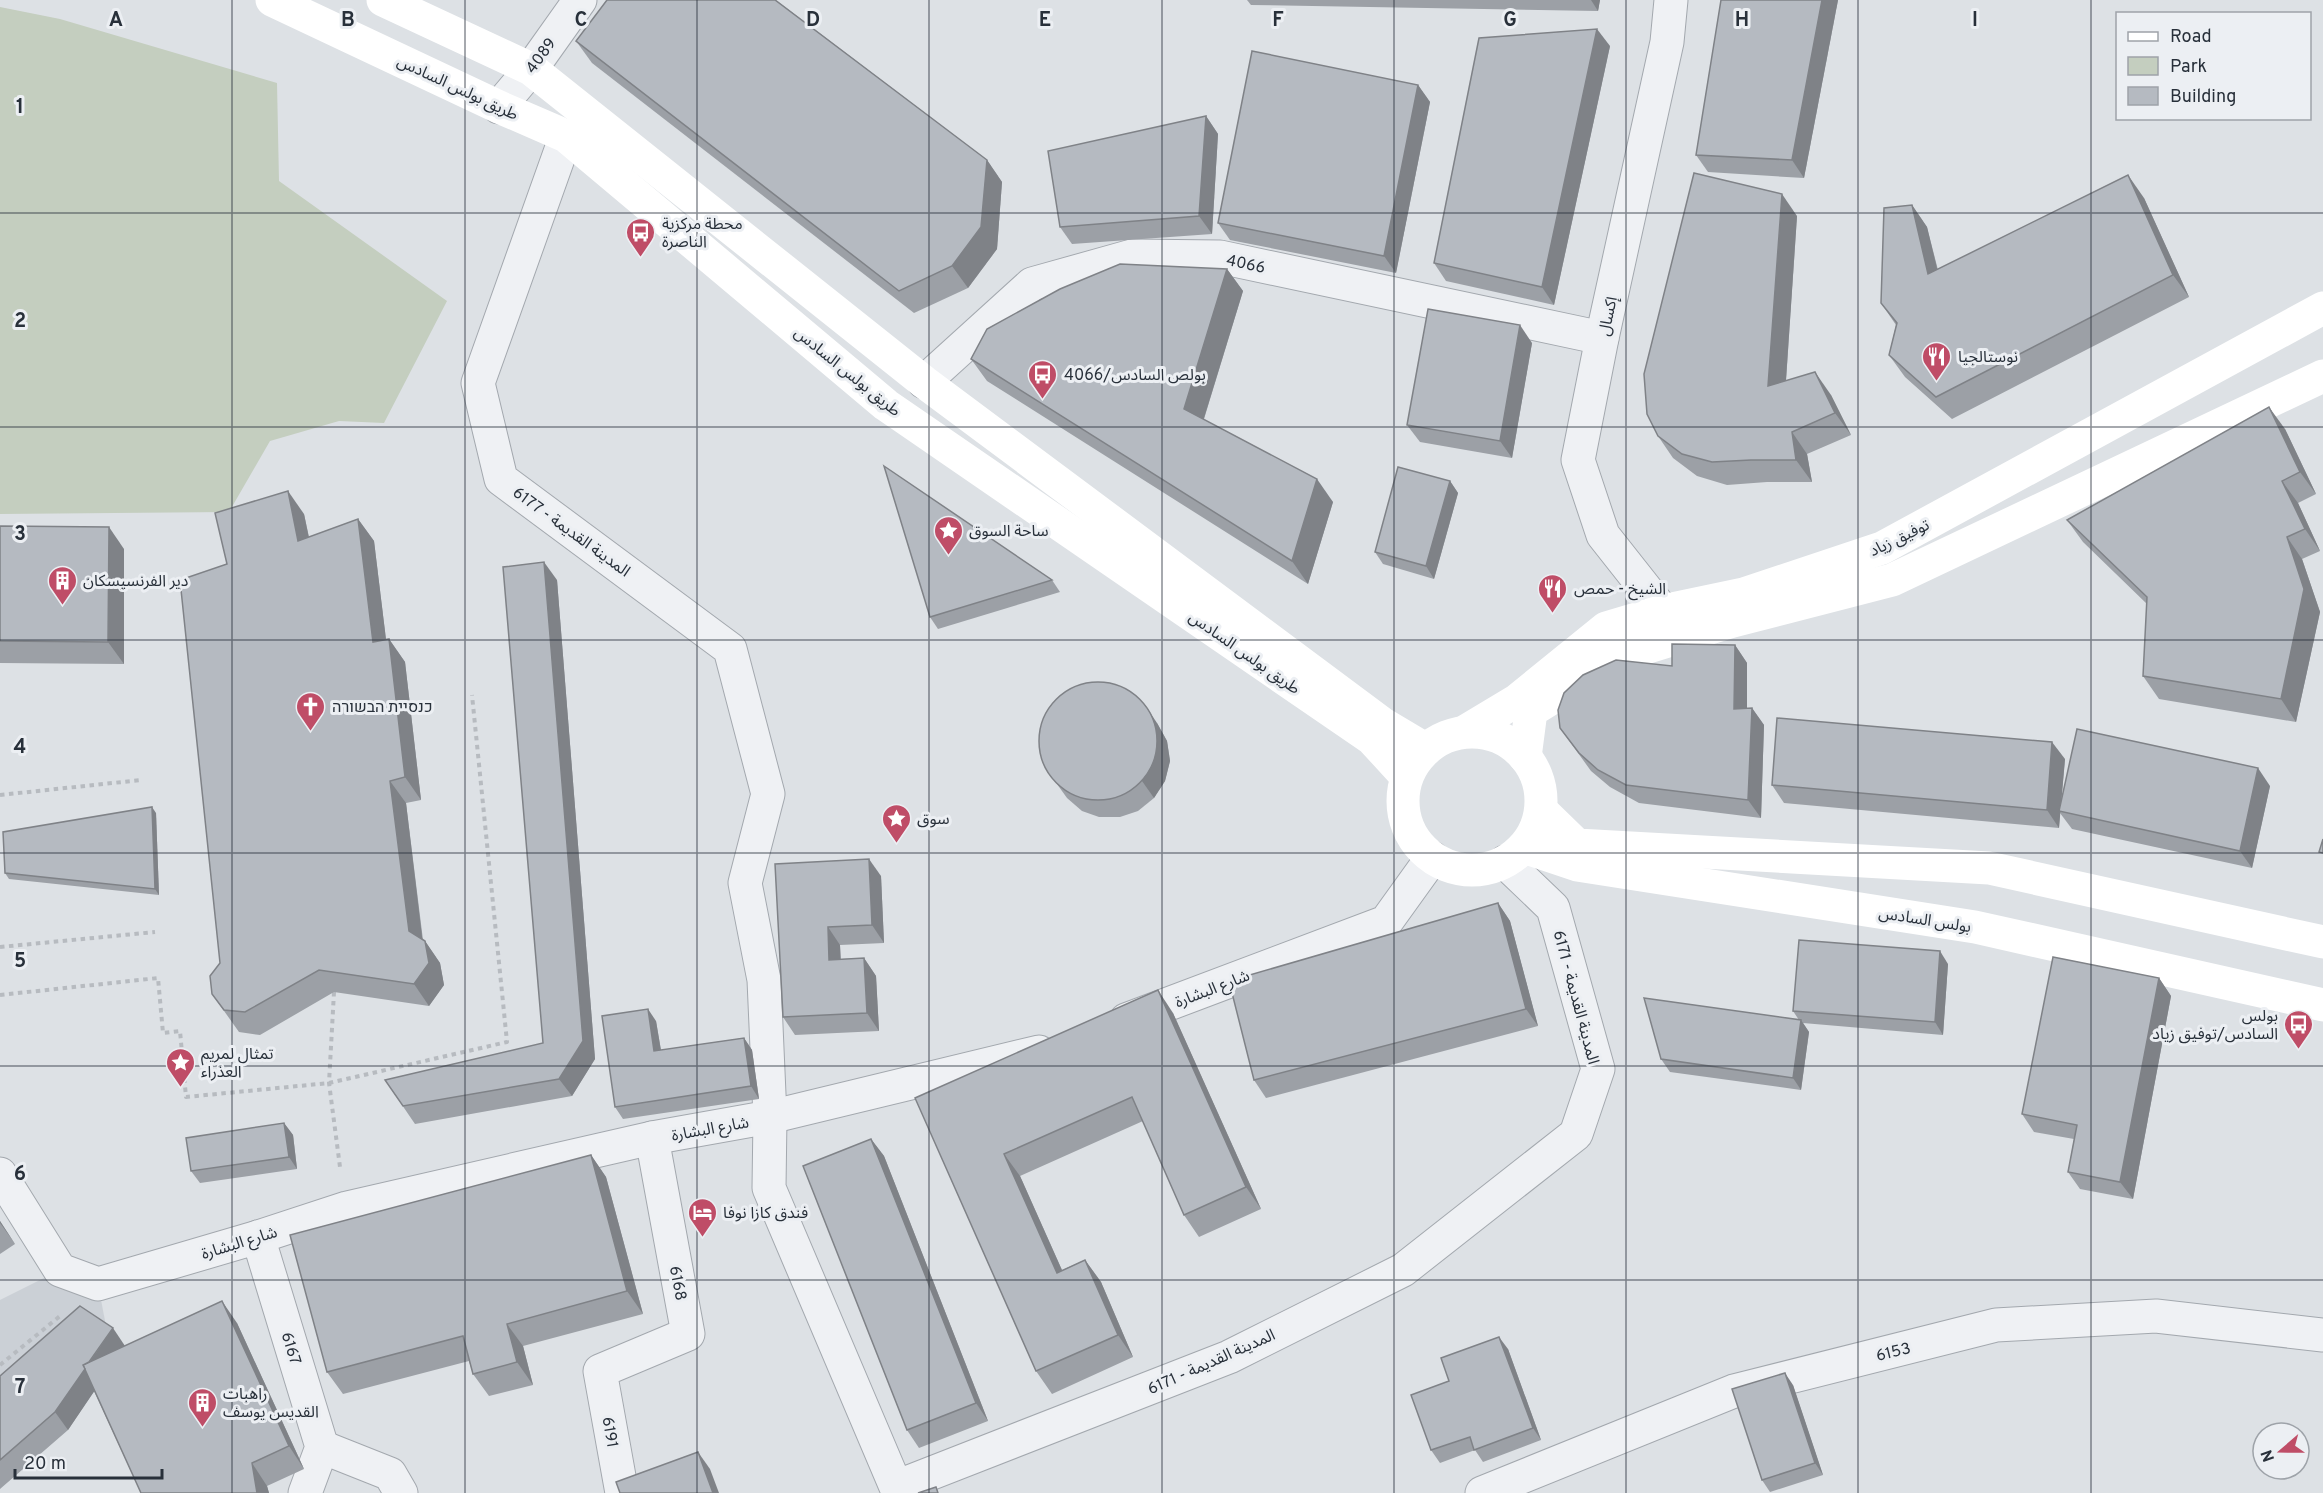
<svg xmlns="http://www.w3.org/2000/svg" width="2323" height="1493" font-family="Overpass,'Noto Sans Arabic',Heebo,sans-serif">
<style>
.built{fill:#cbd0d6}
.green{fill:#c4cebf}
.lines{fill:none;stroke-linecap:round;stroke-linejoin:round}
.street-casing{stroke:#a3a8ae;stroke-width:35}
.path{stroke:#b7bbc0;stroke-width:4;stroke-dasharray:4.5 4.5;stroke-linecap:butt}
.street{stroke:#eff1f4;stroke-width:33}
.secondary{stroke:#fff;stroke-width:33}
.wall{fill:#9ca0a6}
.shaded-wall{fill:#7f8287}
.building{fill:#b5bac1;stroke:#7f8287;stroke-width:1.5}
.grid{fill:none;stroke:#28303a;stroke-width:1.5;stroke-opacity:0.55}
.labels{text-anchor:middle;stroke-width:6;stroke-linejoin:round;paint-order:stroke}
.street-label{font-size:16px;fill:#28303a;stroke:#eceff3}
.poi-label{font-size:16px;fill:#28303a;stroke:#eceff3;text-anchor:start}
.grid-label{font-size:20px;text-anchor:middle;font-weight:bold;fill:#28303a;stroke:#eceff3;stroke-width:6;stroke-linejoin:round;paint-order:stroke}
</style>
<rect width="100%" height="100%" fill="#dde1e5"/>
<!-- built -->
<polygon class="built" points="60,1270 98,1284 110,1347 0,1456 0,1300"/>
<!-- green -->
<polygon class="green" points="0,7 60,19 277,83 279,181 447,301 384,423 339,421 270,441 229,512 0,514"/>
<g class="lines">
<defs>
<g id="street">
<polyline points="499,107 531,69 580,0"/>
<polyline points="566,136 478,383 501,479 730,649 768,794 745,883 764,980 770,1117 769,1188 896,1487 1229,1357 1403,1270 1576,1134 1598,1069 1553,908 1505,862"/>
<polyline points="924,382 1032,284 1132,256 1220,257 1602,338"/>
<polyline points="1663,611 1603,535 1578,460 1602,338 1667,42 1671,0"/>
<polyline points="1126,1020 1386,922 1432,858"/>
<polyline points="0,1174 60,1270 98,1284 258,1237 347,1208 652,1138 770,1117 1039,1052"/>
<polyline points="258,1237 322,1447 305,1493"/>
<polyline points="322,1447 390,1474 401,1493"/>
<polyline points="622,1493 600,1371 688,1334 652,1138"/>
<polyline points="1482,1493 1734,1391 1996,1325 2156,1316 2323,1335"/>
</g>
</defs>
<!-- street casing -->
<use href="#street" class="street-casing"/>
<!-- path -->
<g class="path">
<polyline points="0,795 141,780"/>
<polyline points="0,947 155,932"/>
<polyline points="334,992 329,1083 340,1167"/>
<polyline points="0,995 158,978 163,1033 180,1031 186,1097 329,1083 507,1042 472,695"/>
<polyline points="0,1365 60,1316"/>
</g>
<!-- street -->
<use href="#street" class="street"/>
<!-- secondary -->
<g class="secondary">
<polyline points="272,0 499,107 566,136 886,405 1372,739 1406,776"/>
<polyline points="383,0 531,69 924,382 1383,724 1425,749"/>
<polyline points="1466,731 1516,701 1606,628 1663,611 1744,594 1882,548 2323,308"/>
<circle cx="1472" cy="801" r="69"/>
<polyline points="1525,757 1531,711 1619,656 1733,621 1892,580 2323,376"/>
<polyline points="1541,810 1577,845 1989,868 2323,942"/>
<polyline points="1524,847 1577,865 1975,927 2323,1005"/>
</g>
</g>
<!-- wall -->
<g class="wall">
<polygon points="607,0 776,0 987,160 1002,182 997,249 968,288 914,313 592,63 576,41"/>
<polygon points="1247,0 1600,0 1598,11 1251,5"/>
<polygon points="1721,0 1838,0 1804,178 1708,172 1696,155"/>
<polygon points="1610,46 1554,305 1446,281 1434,263"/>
<polygon points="1418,85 1430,102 1396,273 1230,240 1218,223"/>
<polygon points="1206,116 1218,134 1212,234 1072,244 1060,227"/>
<polygon points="2144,198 2189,297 1952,419 1905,377 1889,355 1896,325 1881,303 1912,205 1927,227 1938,270"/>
<polygon points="1797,216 1786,381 1831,395 1851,435 1807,454 1812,482 1767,482 1727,485 1697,476 1673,458 1658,436"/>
<polygon points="1227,269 1243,291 1204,419 1333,502 1308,584 987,381 971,359"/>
<polygon points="1532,343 1512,458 1420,442 1407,425"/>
<polygon points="2285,429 2316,494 2298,503 2320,551 2302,559 2320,612 2296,722 2159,699 2143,676 2147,604 2083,542 2067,520"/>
<polygon points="1450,481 1458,493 1434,579 1383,564 1375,552"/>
<polygon points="304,514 309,537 358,519 374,541 386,640 389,639 405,662 421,800 406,803 423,940 425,941 440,963 444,985 429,1006 334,992 260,1035 239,1032 212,994 220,963 227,564"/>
<polygon points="0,526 124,549 124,664 0,663"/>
<polygon points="557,580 595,1059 572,1096 415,1124 385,1080 543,1043"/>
<polygon points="1052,580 1060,592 938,629 930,617"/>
<polygon points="1735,645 1747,663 1747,708 1752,708 1764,725 1761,818 1639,803 1610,787 1591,771 1560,728"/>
<polygon points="1157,723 1167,741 1170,761 1165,781 1154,798 1138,811 1120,817 1099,817 1082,811 1067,798 1044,766"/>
<polygon points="2065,759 2061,804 2270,786 2252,868 2072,829 2060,813 2059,828 1784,803 1772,785"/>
<polygon points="156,813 159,895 9,879 5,873"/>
<polygon points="775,864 881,876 884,943 840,945 841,959 864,958 876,976 879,1031 795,1035 783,1017"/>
<polygon points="1498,903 1510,921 1538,1026 1266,1098 1254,1080"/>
<polygon points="1948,964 1943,1035 1803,1023 1809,1032 1801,1090 1670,1072 1661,1059 1799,1020 1793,1011"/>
<polygon points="2159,978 2171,996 2133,1199 2080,1189 2068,1172 2074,1139 2034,1132 2022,1114"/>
<polygon points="1173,1013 1261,1209 1199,1237 1184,1215 1143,1121 1020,1176 1062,1270 1085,1260 1101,1282 1133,1357 1052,1394 1036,1371 915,1098"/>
<polygon points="656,1021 661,1050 744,1038 752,1050 759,1099 623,1119 615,1107"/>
<polygon points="284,1123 293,1135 297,1169 200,1183 191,1171"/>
<polygon points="871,1139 884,1156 988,1421 919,1448 907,1430"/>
<polygon points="591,1155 606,1177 643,1314 523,1346 533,1385 489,1396 473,1374 469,1361 343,1394 327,1372"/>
<polygon points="0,1221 15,1244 0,1254"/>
<polygon points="237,1323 304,1469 267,1486 269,1493 141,1493 94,1391 68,1430 0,1489 0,1376 125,1346"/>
<polygon points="1508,1349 1541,1440 1483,1462 1475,1450 1440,1463 1431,1450 1449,1381"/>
<polygon points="1793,1385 1823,1475 1770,1492 1762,1480"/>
</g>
<!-- shaded-wall -->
<g class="shaded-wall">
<polygon points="1591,0 1600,0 1598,11"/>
<polygon points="1822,0 1838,0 1804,178 1792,160"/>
<polygon points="1597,29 1610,46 1554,305 1542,287"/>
<polygon points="1418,85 1430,102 1396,273 1384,256"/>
<polygon points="1206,116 1218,134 1212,234 1199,216"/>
<polygon points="987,160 1002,182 997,249 968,288 952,266"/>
<polygon points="2128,175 2144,198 2189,297 2173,275"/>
<polygon points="1782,194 1797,216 1784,409 1768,386"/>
<polygon points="1912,205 1927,227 1944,297 1928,274"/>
<polygon points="1227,269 1243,291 1200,431 1184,409"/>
<polygon points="1520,325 1532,343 1512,458 1500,441"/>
<polygon points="1815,372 1831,395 1851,435 1835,413"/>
<polygon points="2269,407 2285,429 2316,494 2300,472"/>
<polygon points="1792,432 1807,454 1812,482 1796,460"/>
<polygon points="1317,479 1333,502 1308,584 1292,561"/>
<polygon points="1450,481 1458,493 1434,579 1426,566"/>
<polygon points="2282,481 2298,503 2320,551 2305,529"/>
<polygon points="288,491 304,514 314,563 298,541"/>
<polygon points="358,519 374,541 389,664 373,642"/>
<polygon points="109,527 124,549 124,664 108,642"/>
<polygon points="2287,537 2302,559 2320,612 2296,722 2281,699"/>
<polygon points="544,562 557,580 595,1059 572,1096 559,1079"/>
<polygon points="389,639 405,662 421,800 405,777"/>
<polygon points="1735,645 1747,663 1747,727 1734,709"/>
<polygon points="1145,705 1157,723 1167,741 1170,761 1165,781 1154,798 1142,781"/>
<polygon points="1752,708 1764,725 1761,818 1748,800"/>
<polygon points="2052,742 2065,759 2059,828 2047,810"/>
<polygon points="2258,768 2270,786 2252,868 2240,851"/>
<polygon points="390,781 406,803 424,953 409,931"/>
<polygon points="152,807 156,813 159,895 155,889"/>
<polygon points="869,859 881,876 884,943 872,925"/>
<polygon points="1498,903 1510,921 1538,1026 1526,1009"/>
<polygon points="828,927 840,945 841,978 829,960"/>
<polygon points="425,941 440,963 444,985 429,1006 414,984"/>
<polygon points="1940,951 1948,964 1943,1035 1935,1022"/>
<polygon points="864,958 876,976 879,1031 867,1013"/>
<polygon points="2159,978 2171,996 2133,1199 2120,1182"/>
<polygon points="1158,990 1173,1013 1261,1209 1246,1187"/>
<polygon points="648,1009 656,1021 663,1063 654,1051"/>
<polygon points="1801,1020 1809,1032 1801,1090 1793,1078"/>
<polygon points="744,1038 752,1050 759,1099 751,1086"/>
<polygon points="284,1123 293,1135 297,1169 289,1157"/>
<polygon points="871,1139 884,1156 988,1421 976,1403"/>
<polygon points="1004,1154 1020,1176 1073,1295 1057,1273"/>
<polygon points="591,1155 606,1177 643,1314 627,1291"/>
<polygon points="0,1221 15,1244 3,1227 0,1223"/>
<polygon points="1085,1260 1101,1282 1133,1357 1118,1335"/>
<polygon points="222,1301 237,1323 304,1469 289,1446"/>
<polygon points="507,1324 523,1346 533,1385 517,1362"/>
<polygon points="113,1328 125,1346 68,1430 55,1412"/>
<polygon points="1499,1337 1508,1349 1541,1440 1533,1428"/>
<polygon points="1785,1373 1793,1385 1823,1475 1815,1463"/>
<polygon points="698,1452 710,1469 719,1493 713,1493"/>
<polygon points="252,1463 267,1486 269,1493 257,1493"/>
</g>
<!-- building -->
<g class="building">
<polygon points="607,0 775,0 987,160 981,227 952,266 899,291 576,41"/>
<polygon points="1721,0 1822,0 1792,160 1696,155"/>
<polygon points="1597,29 1542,287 1434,263 1479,38"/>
<polygon points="1252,51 1418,85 1384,256 1218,223"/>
<polygon points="1206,116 1199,216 1060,227 1048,151"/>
<polygon points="1694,173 1782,194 1768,386 1815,372 1835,413 1792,432 1796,460 1751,460 1712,462 1682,454 1658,436 1647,414 1644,374"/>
<polygon points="2128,175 2173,275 1936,397 1889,355 1897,323 1881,303 1884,208 1912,205 1928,274"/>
<polygon points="1120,264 1227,269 1184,409 1317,479 1292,561 971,359 987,329 1060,289"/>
<polygon points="1428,309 1520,325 1500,441 1407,425"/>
<polygon points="2269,407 2300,472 2282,481 2305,529 2287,537 2304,589 2281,699 2143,676 2147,597 2067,520"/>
<polygon points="884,466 1052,580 930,617"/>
<polygon points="1398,467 1450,481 1426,566 1375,552"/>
<polygon points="288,491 298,541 358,519 373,642 389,639 405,777 390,781 409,931 425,941 429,963 414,984 319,970 245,1012 224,1010 212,994 210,976 220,963 180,580 227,564 215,513"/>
<polygon points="0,526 109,527 108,642 0,641"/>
<polygon points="544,562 583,1041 559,1079 403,1106 385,1080 543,1043 503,567"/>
<polygon points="1672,644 1735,645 1734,709 1752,708 1748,800 1626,785 1598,770 1579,753 1560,728 1558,710 1564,693 1583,675 1616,660 1672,666"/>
<circle cx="1098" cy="741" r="59"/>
<polygon points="1777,718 2052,742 2047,810 1772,785"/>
<polygon points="2077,729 2258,768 2240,851 2059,811"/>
<polygon points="152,807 155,889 5,873 3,832"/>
<polygon points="2323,839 2323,853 2319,852"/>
<polygon points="869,859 872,925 828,927 829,960 864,958 867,1013 783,1017 775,864"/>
<polygon points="1498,903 1526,1009 1254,1080 1229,981"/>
<polygon points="1799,940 1940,951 1935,1022 1793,1011"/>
<polygon points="2053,957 2159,978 2120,1182 2068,1172 2077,1125 2022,1114"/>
<polygon points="1158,990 1246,1187 1184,1215 1132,1097 1004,1154 1057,1273 1085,1260 1118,1335 1036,1371 915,1098"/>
<polygon points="1644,998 1801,1020 1793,1078 1661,1059"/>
<polygon points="648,1009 654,1051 744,1038 751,1086 615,1107 602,1016"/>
<polygon points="284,1123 289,1157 191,1171 186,1138"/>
<polygon points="871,1139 976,1403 907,1430 803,1166"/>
<polygon points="591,1155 627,1291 507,1324 517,1362 473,1374 463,1336 327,1372 290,1235"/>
<polygon points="222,1301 289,1446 252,1463 257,1493 141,1493 83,1365"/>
<polygon points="80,1306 113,1328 89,1362 83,1365 85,1369 55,1412 0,1460 0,1376"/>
<polygon points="1499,1337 1533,1428 1474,1450 1470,1437 1431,1450 1411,1395 1449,1381 1441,1358"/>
<polygon points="1785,1373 1815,1463 1762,1480 1732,1389"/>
<polygon points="698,1452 713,1493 620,1493 616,1482"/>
<polygon points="936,1487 938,1493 918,1493"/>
</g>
<!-- grid -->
<path class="grid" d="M 232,0 L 232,1493M 465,0 L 465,1493M 697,0 L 697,1493M 929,0 L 929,1493M 1162,0 L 1162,1493M 1394,0 L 1394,1493M 1626,0 L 1626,1493M 1858,0 L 1858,1493M 2091,0 L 2091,1493M 0,213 L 2323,213M 0,427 L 2323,427M 0,640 L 2323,640M 0,853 L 2323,853M 0,1066 L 2323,1066M 0,1280 L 2323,1280"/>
<!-- icons -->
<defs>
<symbol id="bus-pin" viewBox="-11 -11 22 30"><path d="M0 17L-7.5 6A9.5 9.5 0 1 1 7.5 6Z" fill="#bf4d67" stroke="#eceff3"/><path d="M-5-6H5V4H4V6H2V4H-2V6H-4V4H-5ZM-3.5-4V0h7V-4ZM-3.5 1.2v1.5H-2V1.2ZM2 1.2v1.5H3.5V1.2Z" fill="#fff"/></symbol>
<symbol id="restaurant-pin" viewBox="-11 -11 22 30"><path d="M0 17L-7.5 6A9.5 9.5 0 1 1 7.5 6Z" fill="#bf4d67" stroke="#eceff3"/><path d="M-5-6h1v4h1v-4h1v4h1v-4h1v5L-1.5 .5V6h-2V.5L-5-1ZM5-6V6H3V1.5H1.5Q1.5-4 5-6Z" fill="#fff"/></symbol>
<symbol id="sight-pin" viewBox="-11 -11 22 30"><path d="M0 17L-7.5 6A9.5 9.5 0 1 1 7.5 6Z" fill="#bf4d67" stroke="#eceff3"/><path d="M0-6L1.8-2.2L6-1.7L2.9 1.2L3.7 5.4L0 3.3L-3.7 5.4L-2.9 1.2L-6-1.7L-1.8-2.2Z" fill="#fff"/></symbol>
<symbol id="building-pin" viewBox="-11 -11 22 30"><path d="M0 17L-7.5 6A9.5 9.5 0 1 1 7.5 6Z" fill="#bf4d67" stroke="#eceff3"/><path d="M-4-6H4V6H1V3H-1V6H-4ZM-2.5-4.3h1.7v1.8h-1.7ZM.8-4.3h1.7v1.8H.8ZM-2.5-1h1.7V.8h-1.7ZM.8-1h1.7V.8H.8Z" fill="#fff"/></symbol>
<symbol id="church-pin" viewBox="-11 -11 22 30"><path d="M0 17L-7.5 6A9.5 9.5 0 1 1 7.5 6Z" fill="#bf4d67" stroke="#eceff3"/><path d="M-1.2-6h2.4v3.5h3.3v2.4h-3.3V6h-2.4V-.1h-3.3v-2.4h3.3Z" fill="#fff"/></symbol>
<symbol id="hotel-pin" viewBox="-11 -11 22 30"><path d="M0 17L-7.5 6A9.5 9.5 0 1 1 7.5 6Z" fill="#bf4d67" stroke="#eceff3"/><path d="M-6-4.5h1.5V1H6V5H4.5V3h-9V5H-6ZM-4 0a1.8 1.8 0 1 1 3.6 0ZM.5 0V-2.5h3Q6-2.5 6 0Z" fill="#fff"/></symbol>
</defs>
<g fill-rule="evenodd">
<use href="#bus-pin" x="624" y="216" width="33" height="45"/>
<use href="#restaurant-pin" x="1920" y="340" width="33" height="45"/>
<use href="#bus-pin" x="1026" y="358" width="33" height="45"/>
<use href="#sight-pin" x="932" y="514" width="33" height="45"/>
<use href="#building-pin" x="46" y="564" width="33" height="45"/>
<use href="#restaurant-pin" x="1536" y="572" width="33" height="45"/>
<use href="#church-pin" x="294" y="690" width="33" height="45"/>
<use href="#sight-pin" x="880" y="802" width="33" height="45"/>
<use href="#bus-pin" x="2282" y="1008" width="33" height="45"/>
<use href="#sight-pin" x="164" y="1046" width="33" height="45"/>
<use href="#hotel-pin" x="686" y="1196" width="33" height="45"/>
<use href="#building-pin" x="186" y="1386" width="33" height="45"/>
</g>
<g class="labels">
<!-- street labels -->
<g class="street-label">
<text transform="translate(540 55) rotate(-54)" y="6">4089</text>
<text transform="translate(458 87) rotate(25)" y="6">طريق بولس السادس</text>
<text transform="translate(1246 263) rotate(12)" y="6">4066</text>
<text transform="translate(1607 316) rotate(-78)" y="6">إكسال</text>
<text transform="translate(848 371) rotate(39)" y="6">طريق بولس السادس</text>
<text transform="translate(572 531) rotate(36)" y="6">المدينة القديمة - 6177</text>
<text transform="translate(1899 537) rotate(-26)" y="6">توفيق زياد</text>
<text transform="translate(1245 652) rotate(35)" y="6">طريق بولس السادس</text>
<text transform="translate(1925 919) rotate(9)" y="6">بولس السادس</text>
<text transform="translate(1212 988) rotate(-21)" y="6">شارع البشارة</text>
<text transform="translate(1577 997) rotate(75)" y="6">المدينة القديمة - 6171</text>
<text transform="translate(710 1128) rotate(-10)" y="6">شارع البشارة</text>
<text transform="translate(239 1242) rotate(-17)" y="6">شارع البشارة</text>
<text transform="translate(679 1283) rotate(79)" y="6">6168</text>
<text transform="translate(292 1348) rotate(73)" y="6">6167</text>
<text transform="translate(1893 1351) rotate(-14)" y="6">6153</text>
<text transform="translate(1211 1361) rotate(-24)" y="6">المدينة القديمة - 6171</text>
<text transform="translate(611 1432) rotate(80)" y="6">6191</text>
</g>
<!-- poi labels -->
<g class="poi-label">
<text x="662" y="229">محطة مركزية<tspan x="662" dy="18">الناصرة</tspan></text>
<text x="1958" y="362">نوستالجيا</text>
<text x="1064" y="380">بولص السادس/4066</text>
<text x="969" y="536">ساحة السوق</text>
<text x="83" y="586">دير الفرنسيسكان</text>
<text x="1574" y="594">الشيخ - حمص</text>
<text x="332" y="712">כנסיית הבשורה</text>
<text x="917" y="824">سوق</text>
<text x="2278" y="1021" text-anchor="end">بولس<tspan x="2278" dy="18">السادس/توفيق زياد</tspan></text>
<text x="201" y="1059">تمثال لمريم<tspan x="201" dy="18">العذراء</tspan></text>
<text x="723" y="1218">فندق كازا نوفا</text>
<text x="223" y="1399">راهبات<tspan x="223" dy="18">القديس يوسف</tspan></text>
</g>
</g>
<g class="grid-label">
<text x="116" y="26">A</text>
<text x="348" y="26">B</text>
<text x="581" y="26">C</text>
<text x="813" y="26">D</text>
<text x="1045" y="26">E</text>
<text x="1278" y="26">F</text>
<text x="1510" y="26">G</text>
<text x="1742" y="26">H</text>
<text x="1975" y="26">I</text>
<text x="20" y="113">1</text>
<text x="20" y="327">2</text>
<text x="20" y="540">3</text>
<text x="20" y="753">4</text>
<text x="20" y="967">5</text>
<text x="20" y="1180">6</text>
<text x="20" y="1393">7</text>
</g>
<!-- legend -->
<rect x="2116" y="12" width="195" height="108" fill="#eceff3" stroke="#9ea3a9" stroke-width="1.5"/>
<rect x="2128" y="32" width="30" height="9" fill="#ffffff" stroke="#9ea3a9" stroke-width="1.5"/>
<text x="2170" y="42" font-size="18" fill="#28303a">Road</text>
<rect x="2128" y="57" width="30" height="18" fill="#c4cebf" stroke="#9ea3a9" stroke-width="1.5"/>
<text x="2170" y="72" font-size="18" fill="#28303a">Park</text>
<rect x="2128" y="87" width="30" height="18" fill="#b5bac1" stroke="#9ea3a9" stroke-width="1.5"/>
<text x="2170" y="102" font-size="18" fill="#28303a">Building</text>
<!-- north arrow -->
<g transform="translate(2281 1451) rotate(250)"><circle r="28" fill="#eceff3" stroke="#9ea3a9" stroke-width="1.5"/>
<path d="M0-4.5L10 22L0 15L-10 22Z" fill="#bf4d67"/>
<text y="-9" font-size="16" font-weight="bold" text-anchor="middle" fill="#28303a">N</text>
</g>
<!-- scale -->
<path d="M15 1469v9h147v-9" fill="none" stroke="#28303a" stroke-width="3"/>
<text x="24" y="1469" font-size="18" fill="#28303a" stroke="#eceff3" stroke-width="4.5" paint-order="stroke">20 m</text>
</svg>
